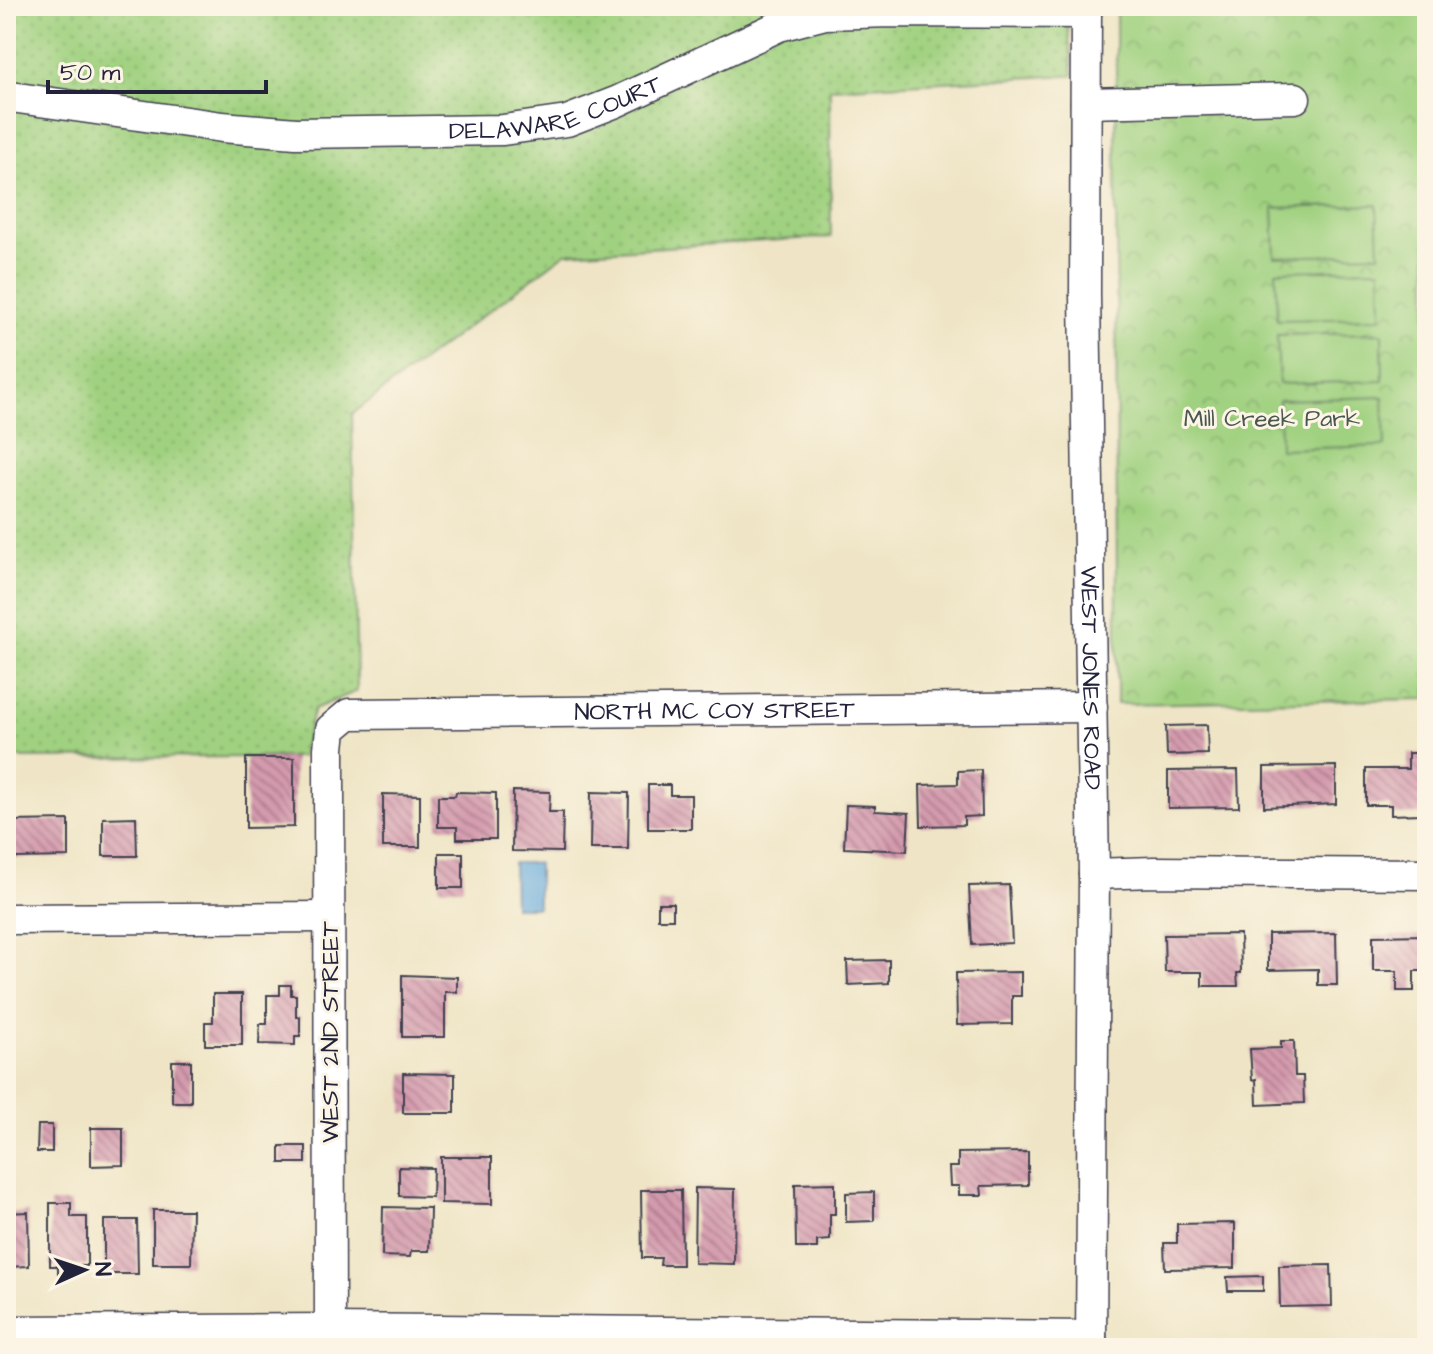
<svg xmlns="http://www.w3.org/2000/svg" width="1433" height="1354" font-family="'Architects Daughter',sans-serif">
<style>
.grass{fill:url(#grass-dots);stroke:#617a5e;stroke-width:2}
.park{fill:url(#park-crowns);stroke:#617a5e;stroke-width:2}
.pitch{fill:#a0d180;stroke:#617a5e;stroke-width:2}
.water{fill:#66abdc;stroke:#44668c;stroke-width:2}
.building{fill:url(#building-back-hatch)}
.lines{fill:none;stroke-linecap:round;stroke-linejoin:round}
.minor-casing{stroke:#413f50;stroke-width:33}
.minor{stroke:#fff;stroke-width:30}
.labels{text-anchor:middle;stroke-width:6;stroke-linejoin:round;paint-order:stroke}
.street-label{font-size:24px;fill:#22223b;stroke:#fcf5e5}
.park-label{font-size:24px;fill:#485750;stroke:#fcf5e5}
</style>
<defs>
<pattern id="grass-dots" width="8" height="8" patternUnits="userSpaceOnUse" patternTransform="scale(2)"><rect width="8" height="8" fill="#a0d180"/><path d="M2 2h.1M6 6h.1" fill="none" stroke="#8ab370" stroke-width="1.8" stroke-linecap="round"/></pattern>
<pattern id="park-crowns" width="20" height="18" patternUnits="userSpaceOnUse" patternTransform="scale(2)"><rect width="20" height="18" fill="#a0d180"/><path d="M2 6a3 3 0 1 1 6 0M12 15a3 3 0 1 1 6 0" fill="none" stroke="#8ab370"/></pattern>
<pattern id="building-back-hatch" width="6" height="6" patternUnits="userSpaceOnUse" patternTransform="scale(2)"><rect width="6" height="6" fill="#d49aad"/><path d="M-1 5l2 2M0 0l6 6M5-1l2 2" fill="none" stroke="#ac7d8e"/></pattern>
</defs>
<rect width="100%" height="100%" fill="#fcf5e5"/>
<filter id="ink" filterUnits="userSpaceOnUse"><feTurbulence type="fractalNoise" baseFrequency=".0125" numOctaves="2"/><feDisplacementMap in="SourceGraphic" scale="16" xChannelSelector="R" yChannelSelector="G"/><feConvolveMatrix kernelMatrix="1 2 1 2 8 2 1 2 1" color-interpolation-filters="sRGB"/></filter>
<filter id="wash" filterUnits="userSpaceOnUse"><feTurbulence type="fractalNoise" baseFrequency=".006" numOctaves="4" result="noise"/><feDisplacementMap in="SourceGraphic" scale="32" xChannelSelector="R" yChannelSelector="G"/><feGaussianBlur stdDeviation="1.8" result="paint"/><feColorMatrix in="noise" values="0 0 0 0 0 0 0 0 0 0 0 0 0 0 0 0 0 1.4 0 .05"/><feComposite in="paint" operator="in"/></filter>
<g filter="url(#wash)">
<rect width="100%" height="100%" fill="#efe5c6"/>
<!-- grass -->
<polygon class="grass" points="6,6 1066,6 1073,75 830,88 831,237 566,253 352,414 357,691 314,709 301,757 6,758"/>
<!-- park -->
<polygon class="park" points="1116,6 1427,6 1427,699 1117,704"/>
<!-- pitch -->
<g class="pitch">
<polygon points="1377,205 1379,254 1275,257 1273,208"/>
<polygon points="1380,269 1381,318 1277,320 1276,271"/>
<polygon points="1382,333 1383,381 1279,384 1277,335"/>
<polygon points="1383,397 1385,446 1280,449 1279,400"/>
</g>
<!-- water -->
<polygon class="water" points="513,863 538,863 538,907 514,907"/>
<g id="blocks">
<!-- building -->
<g class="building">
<polygon points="1207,725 1208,754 1167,755 1166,726"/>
<polygon points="1408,753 1423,753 1423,769 1427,769 1427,806 1421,806 1421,814 1391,815 1391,805 1366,805 1366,769 1408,769"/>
<polygon points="246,758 294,758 294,827 246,828"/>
<polygon points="1336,766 1336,804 1264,807 1264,767"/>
<polygon points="981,770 982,816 964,817 964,825 921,826 920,785 958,784 958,771"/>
<polygon points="1238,770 1239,807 1168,808 1168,771"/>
<polygon points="648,785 670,785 670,795 691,795 691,829 648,829"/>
<polygon points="513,791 550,792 549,812 563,812 562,852 512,851"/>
<polygon points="456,792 496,793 496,839 457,839 457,827 438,827 438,796 455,796"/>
<polygon points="591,792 629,793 628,849 590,849"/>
<polygon points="383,794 420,795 420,847 383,847"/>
<polygon points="846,805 875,806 875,811 909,813 907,851 844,848"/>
<polygon points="6,807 11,807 12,821 69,820 69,857 15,858 15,840 6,840"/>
<polygon points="136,817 137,856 103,856 103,818"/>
<rect x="439" y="853" width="24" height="35"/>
<polygon points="1009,885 1012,943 972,945 969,886"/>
<rect x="658" y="903" width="15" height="16"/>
<polygon points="1336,933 1337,985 1318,985 1318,969 1268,970 1268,934"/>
<polygon points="1240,934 1241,973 1237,973 1238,986 1202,986 1202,972 1165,972 1164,935"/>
<polygon points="1427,935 1427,971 1414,971 1414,991 1397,991 1397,971 1373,971 1373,936"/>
<polygon points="889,960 889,983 848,985 847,961"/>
<polygon points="1021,972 1021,996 1012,996 1012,1024 957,1025 956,973"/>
<polygon points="402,975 457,977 457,992 445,992 445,1037 402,1037"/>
<polygon points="280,985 291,985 291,995 296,995 296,1017 300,1017 300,1036 295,1036 295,1045 259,1044 260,1024 267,1024 267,995 280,995"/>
<polygon points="213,994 242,994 242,1045 205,1045 205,1022 213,1022"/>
<polygon points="1281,1041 1294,1041 1295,1076 1303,1076 1304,1103 1257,1105 1256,1079 1252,1080 1250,1049 1281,1048"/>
<rect x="172" y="1061" width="19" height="41"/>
<polygon points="403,1073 455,1074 455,1113 403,1113"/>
<polygon points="38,1125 52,1125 52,1152 37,1152"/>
<polygon points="91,1128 123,1128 123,1165 91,1166"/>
<rect x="280" y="1146" width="26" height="17"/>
<polygon points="1028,1152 1028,1185 981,1186 982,1195 959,1195 959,1186 950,1186 949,1167 958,1167 958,1153"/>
<polygon points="441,1157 492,1157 492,1204 441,1203"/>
<polygon points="399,1167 433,1168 432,1197 399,1196"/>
<polygon points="835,1183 835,1214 830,1214 830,1240 817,1241 817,1248 796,1248 795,1184"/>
<polygon points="695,1188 735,1189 734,1264 694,1263"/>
<polygon points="641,1190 681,1190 682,1265 660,1265 661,1258 642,1258"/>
<polygon points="874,1192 874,1221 846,1222 846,1193"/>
<polygon points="50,1203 71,1203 71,1217 87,1217 87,1266 75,1266 75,1273 58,1273 58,1266 50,1266"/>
<polygon points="383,1207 430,1208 429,1251 411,1251 410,1257 382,1256"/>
<polygon points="153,1210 192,1210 191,1264 153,1264"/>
<polygon points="28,1212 29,1266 6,1267 6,1213"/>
<polygon points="104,1220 137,1220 138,1274 104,1274"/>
<polygon points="1235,1223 1235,1268 1165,1269 1164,1243 1177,1243 1177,1224"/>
<polygon points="1331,1265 1332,1306 1280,1307 1279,1266"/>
<polygon points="1263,1276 1263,1291 1228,1291 1227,1277"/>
</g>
</g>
</g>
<g filter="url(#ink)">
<use href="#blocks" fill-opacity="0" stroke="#413f50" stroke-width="2"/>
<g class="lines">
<defs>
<g id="minor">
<path id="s1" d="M 1086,6 L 1085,295 L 1094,874 L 1091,1348"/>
<path id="s2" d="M 11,97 L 222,127 L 296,133 L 503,130 L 567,121 L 616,102 L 779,26 L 825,14 L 890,12 L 1086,13"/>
<polyline points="1086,103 1295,98"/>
<polyline points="1094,874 1154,872 1427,874"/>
<polyline points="6,919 329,917"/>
<polyline points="6,1331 330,1329 1091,1336"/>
<path id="s3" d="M 330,1348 L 329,749 L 331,729 L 349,714 L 1092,707"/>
</g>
</defs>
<!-- minor casing -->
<use href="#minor" class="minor-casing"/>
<!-- minor -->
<use href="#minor" class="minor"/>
</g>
</g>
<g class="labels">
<!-- street labels -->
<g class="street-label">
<text dy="8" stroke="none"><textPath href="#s2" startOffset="550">DELAWARE COURT</textPath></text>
<text dy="8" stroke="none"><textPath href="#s1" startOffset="672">WEST JONES ROAD</textPath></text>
<text dy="8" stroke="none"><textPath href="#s3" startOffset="1008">NORTH MC COY STREET</textPath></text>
<text transform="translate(330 1032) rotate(-90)" y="8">WEST 2ND STREET</text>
</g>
<!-- park labels -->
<g class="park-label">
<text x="1272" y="426">Mill Creek Park</text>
</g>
</g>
<!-- margin -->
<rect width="1433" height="1354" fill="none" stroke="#fcf5e5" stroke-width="32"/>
<!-- north arrow -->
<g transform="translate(84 1270) rotate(87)" stroke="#fcf5e5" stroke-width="6" paint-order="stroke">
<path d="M0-6L14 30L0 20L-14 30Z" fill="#22223b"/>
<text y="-12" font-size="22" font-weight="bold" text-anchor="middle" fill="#22223b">N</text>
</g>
<!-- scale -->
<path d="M48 80v12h218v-12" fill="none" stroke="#22223b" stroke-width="4"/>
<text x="60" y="80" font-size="24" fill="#22223b" stroke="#fcf5e5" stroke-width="6" paint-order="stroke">50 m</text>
</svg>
